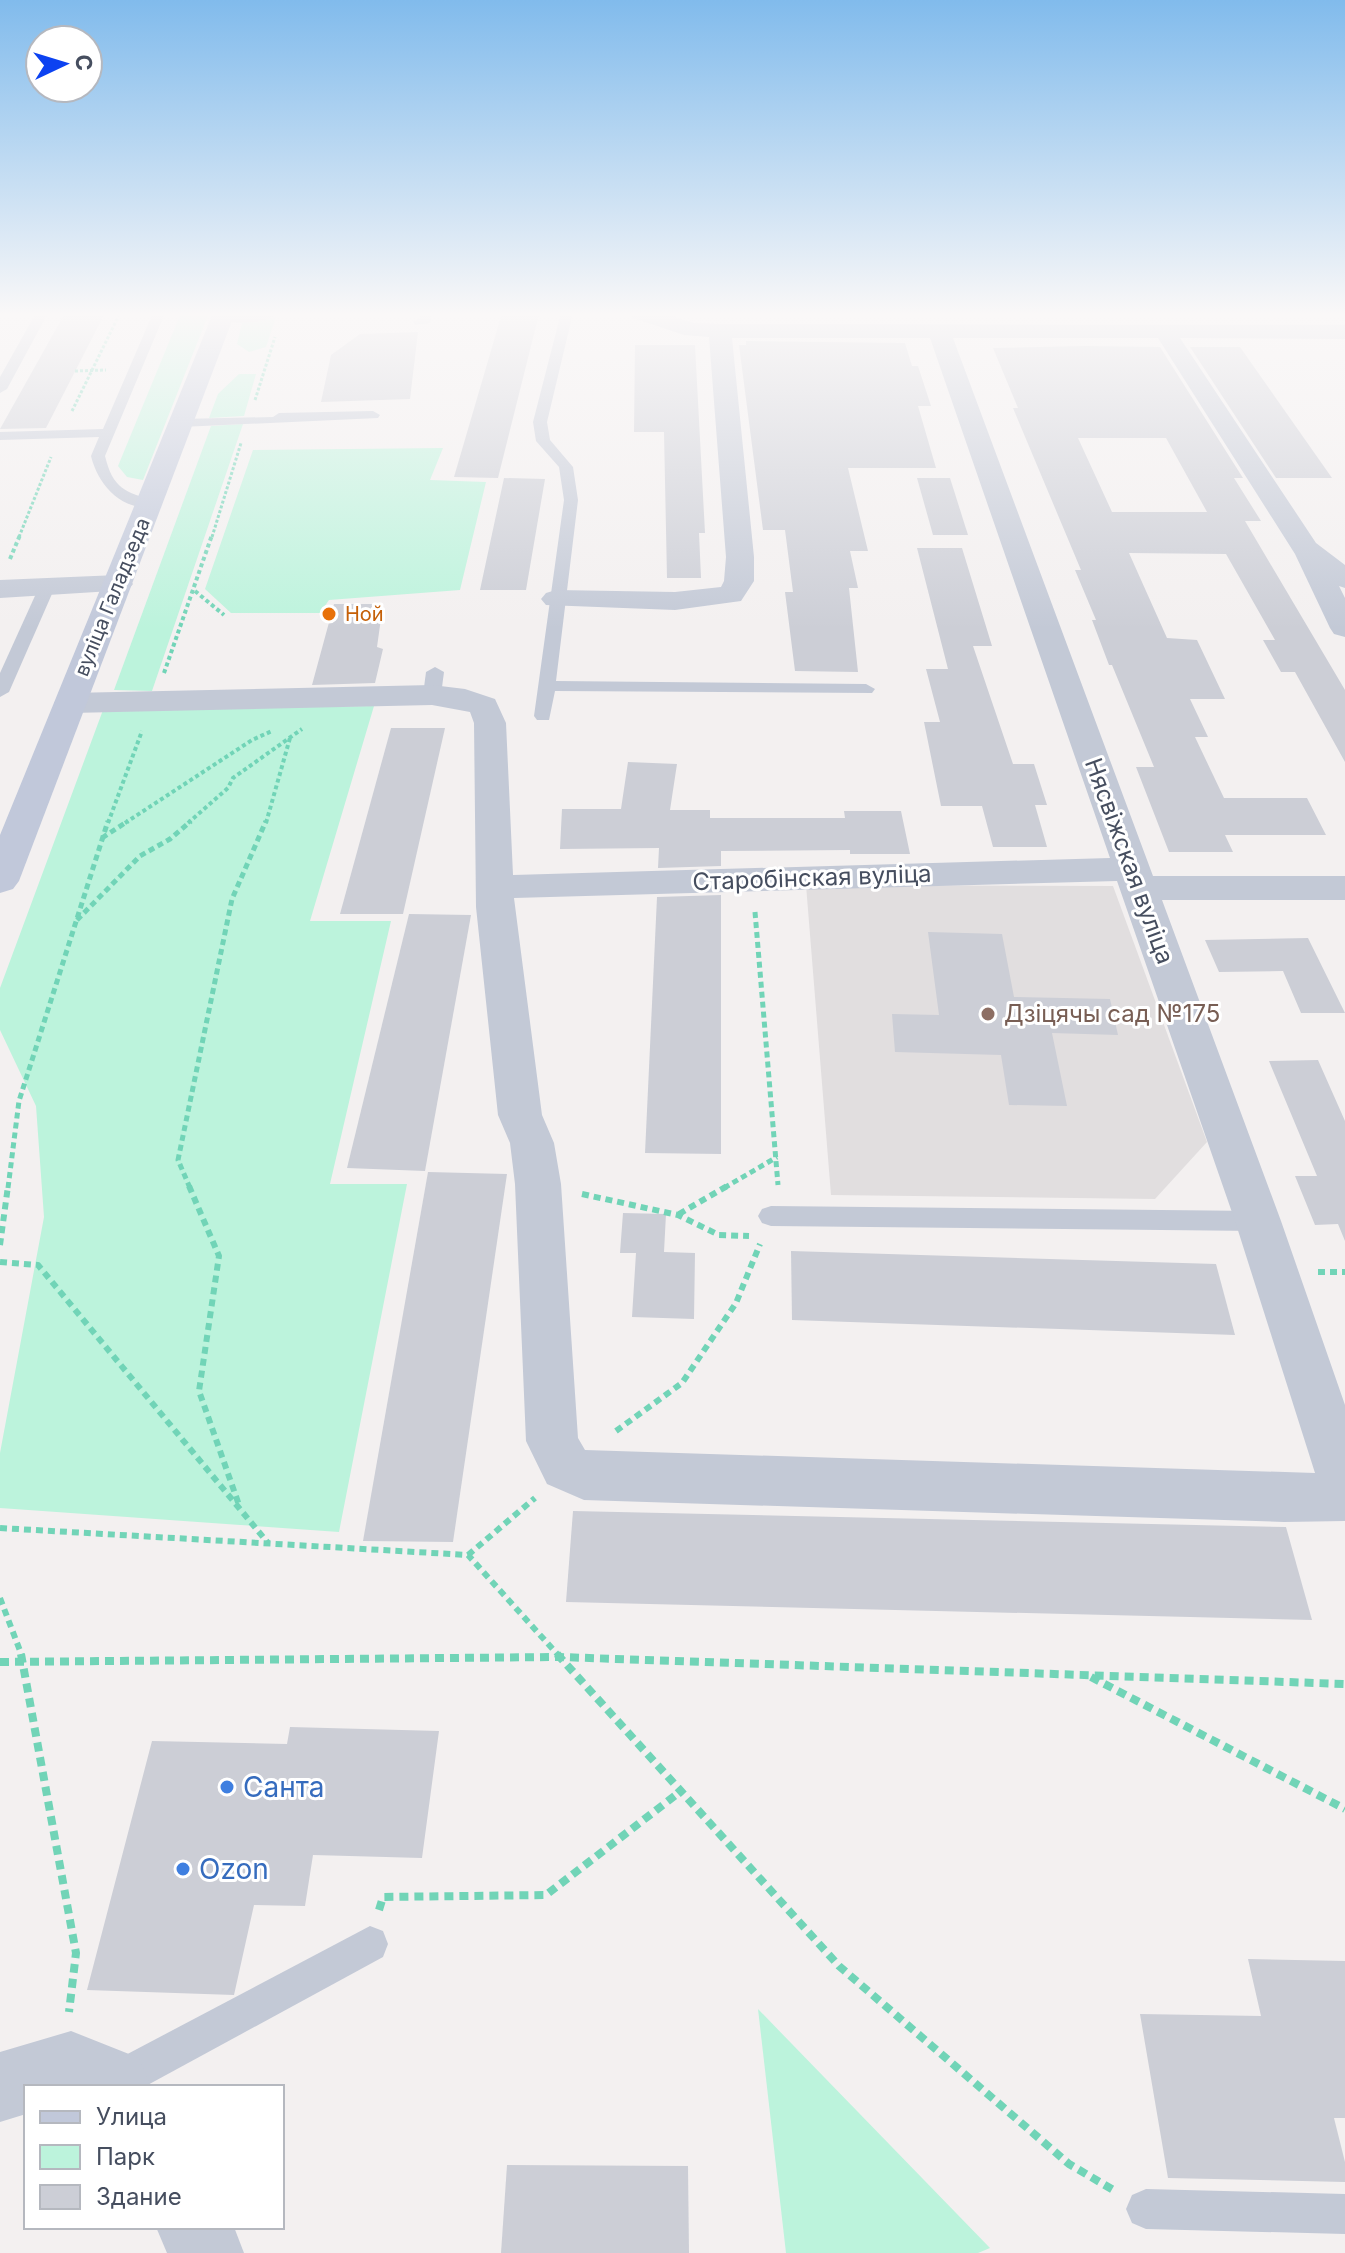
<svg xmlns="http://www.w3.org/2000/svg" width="1345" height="2253" font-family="Inter,sans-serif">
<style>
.education{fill:#e1dedf}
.green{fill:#bcf3dc}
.building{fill:#ccced6;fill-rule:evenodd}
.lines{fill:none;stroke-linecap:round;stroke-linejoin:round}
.path-far4{stroke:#71d4b7;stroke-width:3;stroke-dasharray:3 2;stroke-linecap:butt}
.path-far3{stroke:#71d4b7;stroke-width:4;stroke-dasharray:4 3;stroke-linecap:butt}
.path-far2{stroke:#71d4b7;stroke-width:5;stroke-dasharray:6 4;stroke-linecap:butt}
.path-far1{stroke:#71d4b7;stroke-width:6;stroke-dasharray:7 5;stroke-linecap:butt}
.path{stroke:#71d4b7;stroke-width:8;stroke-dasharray:9 6;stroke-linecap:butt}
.service{fill:#c3c9d6;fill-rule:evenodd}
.minor{fill:#c3c9d6;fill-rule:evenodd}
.secondary{fill:#c1c8da;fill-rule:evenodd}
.food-dot{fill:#e8710a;stroke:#fff;stroke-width:3}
.education-dot{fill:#8d6e63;stroke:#fff;stroke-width:3}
.shop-dot{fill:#3f7fe0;stroke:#fff;stroke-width:3}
.labels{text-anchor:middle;stroke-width:6;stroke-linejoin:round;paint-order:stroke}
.far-street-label{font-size:20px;fill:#464e5f;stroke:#fff}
.far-food-label{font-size:20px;fill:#c56008;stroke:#fff;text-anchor:start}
.street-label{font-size:24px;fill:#464e5f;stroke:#fff}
.education-label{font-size:24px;fill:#785e54;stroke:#fff;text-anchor:start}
.near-shop-label{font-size:28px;fill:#366cbe;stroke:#fff;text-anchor:start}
</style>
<rect width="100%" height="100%" fill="#f3f0f0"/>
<!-- education -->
<polygon class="education" points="806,885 1113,886 1207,1142 1155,1199 831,1195"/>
<!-- green -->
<g class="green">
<polygon points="181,313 209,313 143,480 127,477 118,466"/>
<polygon points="276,317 266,347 249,352 237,344 242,323"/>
<polygon points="239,374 256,374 244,416 209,418 218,394"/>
<polygon points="243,424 152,691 114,690 211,426"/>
<polygon points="443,448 430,480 486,482 460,590 329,600 320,613 231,613 205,589 253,450"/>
<polygon points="374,706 310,921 391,921 330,1184 407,1184 339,1532 0,1508 0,1453 44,1217 36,1106 0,1030 0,988 103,710"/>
<polygon points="758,2009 990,2248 978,2253 786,2253"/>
</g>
<!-- building -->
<g class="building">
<polygon points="65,313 105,313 46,428 0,429"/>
<polygon points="502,313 539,314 498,478 454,477"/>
<polygon points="418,332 410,399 321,402 331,355 360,334"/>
<polygon points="746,341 905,343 912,366 918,366 931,406 918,406 936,468 848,468 868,551 850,551 858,588 849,588 858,672 795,671 785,592 793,592 785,530 763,530 739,345 746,345"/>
<polygon points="635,345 695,345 705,533 699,533 701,578 667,578 664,432 634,432"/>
<path d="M 1085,346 L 1160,347 L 1243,478 L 1234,478 L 1261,521 L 1245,521 L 1345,690 L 1345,762 L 1295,672 L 1281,672 L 1263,640 L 1275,640 L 1226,554 L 1129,553 L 1167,638 L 1197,640 L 1225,699 L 1190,699 L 1208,737 L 1195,737 L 1224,798 L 1307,798 L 1326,835 L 1225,835 L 1233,852 L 1169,852 L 1136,767 L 1154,767 L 1112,665 L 1109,665 L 1092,620 L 1096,620 L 1075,570 L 1081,570 L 1013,408 L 1018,408 L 993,348 ZM 1078,438 L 1166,438 L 1207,512 L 1112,512 Z"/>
<polygon points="1190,347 1240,347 1332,478 1276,478"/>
<polygon points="504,478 545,479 526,590 480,590"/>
<polygon points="917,478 950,478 968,535 933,535"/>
<polygon points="917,548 962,548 992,646 973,646 1013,764 1034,764 1047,805 1035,805 1047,847 993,847 982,806 941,806 924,722 940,722 926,669 948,669"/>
<polygon points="334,604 383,604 377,647 383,649 375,683 312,685"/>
<polygon points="391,728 445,728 403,914 340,914"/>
<polygon points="628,762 677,764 670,810 710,810 710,818 845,818 844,811 901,811 910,854 850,854 850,850 721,851 721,866 658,868 659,848 560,849 562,809 621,809"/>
<polygon points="721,895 721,1154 645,1153 657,897"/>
<polygon points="409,914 471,915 425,1171 347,1168"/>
<polygon points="928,932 1002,934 1014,997 1110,999 1118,1035 1052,1033 1067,1106 1009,1105 1001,1055 895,1052 892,1014 939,1015"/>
<polygon points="1308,938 1345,1013 1301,1013 1283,971 1219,972 1205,940"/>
<polygon points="1318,1060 1345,1121 1345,1241 1338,1224 1315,1225 1295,1176 1317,1176 1269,1061"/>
<polygon points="428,1172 507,1174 453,1542 363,1541"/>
<polygon points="623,1213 666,1214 664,1252 695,1253 694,1319 632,1317 636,1253 620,1253"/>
<polygon points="791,1251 1216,1264 1235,1335 792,1320"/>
<polygon points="573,1511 1286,1527 1312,1620 566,1602"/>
<polygon points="290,1727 439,1731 422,1858 313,1855 305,1906 254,1905 234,1995 87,1990 152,1741 287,1744"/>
<polygon points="1248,1959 1345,1961 1345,2118 1334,2118 1345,2162 1345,2182 1168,2178 1140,2014 1261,2016"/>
<polygon points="507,2165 688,2166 689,2253 501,2253"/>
</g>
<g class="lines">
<!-- path-far4 -->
<g class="path-far4">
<polyline points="75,371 106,370"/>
<polyline points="255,400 275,337"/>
<polyline points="72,411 120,313"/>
<polyline points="19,537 51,457"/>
<polyline points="212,537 241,443"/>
</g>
<!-- path-far3 -->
<g class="path-far3">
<polyline points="10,559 20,535"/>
<polyline points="195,591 224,615"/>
<polyline points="164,673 212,535"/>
<polyline points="108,823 142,731"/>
<polyline points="125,823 252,740 272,731"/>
<polyline points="188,823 228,788 233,778 302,729"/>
<polyline points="266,823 290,738"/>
</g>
<!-- path-far2 -->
<g class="path-far2">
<polyline points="102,838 128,821"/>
<polyline points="755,912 778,1185"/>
<polyline points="77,920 140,856 170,839 191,821"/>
<polyline points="8,1188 19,1101 108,821"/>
<polyline points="190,1188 178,1160 232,899 266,821"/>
<polyline points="724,1188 777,1157"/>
</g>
<!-- path-far1 -->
<g class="path-far1">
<polyline points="189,1186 219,1256 199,1391 239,1505"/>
<polyline points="582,1194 678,1215 719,1235 749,1236"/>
<polyline points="679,1214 727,1186"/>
<polyline points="0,1245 8,1186"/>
<polyline points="0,1262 38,1265 268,1543"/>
<polyline points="1318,1272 1345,1272"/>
<polyline points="616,1431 682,1383 736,1303 760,1244"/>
<polyline points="0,1528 468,1555 559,1656"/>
<polyline points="468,1555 535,1498"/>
<polyline points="0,1598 22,1656"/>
</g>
<!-- path -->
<g class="path">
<polyline points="21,1654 76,1953 69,2012"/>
<polyline points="557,1654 839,1966 1069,2164 1115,2191"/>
<polyline points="0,1662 560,1657 1345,1684"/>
<polyline points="1091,1677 1345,1809"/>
<polyline points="379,1910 383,1897 546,1895 681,1791"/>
</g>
<!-- service -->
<g class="service">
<polygon points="36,313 48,313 7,389 0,393 0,377"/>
<path d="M 153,313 L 165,313 L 105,456 C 113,489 125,492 155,501 L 155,507 C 122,512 98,485 91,456 L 99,437 L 0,440 L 0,432 L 103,429 Z"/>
<polygon points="421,313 433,313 430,323 415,325 413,322 420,318"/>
<polygon points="561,313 573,313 547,422 550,440 573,467 578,500 556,681 866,684 875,689 872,693 555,691 549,720 537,720 534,716 564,500 559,467 536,441 533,422"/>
<polygon points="373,411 380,415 378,418 181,427 174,423 181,419 273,417 279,413"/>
<polygon points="47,582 55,587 9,692 0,697 0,673 39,587"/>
<polygon points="435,667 444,672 441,695 432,700 423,695 426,672"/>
<polygon points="771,1206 1258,1211 1267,1214 1271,1221 1267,1228 1258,1231 771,1226 762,1223 758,1216 762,1209"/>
<polygon points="370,1926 383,1931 388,1944 383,1957 144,2087 98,2087 96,2082 101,2068"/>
<polygon points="1146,2189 1345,2194 1345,2234 1146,2229 1132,2223 1126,2209 1132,2195"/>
</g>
<!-- minor -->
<g class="minor">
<path d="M 213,313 L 278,313 C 267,325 231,324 215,320 Z"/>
<path d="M 630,313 L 663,313 L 694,323 L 720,324 L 1345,325 L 1345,339 L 1180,338 L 1316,543 L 1345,565 L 1345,588 L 1339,586 L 1345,598 L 1345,637 L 1334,634 L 1330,628 L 1295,554 L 1158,338 L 953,338 L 1153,876 L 1345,876 L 1345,900 L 1162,900 L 1281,1221 L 1345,1405 L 1345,1521 L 1284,1522 L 584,1500 L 547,1484 L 526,1441 L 515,1184 L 510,1143 L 498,1115 L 476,907 L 474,723 L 470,712 L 432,705 L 70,713 L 59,710 L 54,703 L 59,696 L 70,693 L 432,685 L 465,689 L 495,699 L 506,723 L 513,875 L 1110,858 L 930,338 L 732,338 L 754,557 L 754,581 L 741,601 L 675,610 L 546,605 L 541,599 L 546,593 L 556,590 L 675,592 L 721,587 L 724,581 L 726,557 L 709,337 L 684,335 L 633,318 ZM 1117,881 L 1235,1221 L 1315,1473 L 585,1450 L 578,1438 L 561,1184 L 554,1143 L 542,1115 L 514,898 Z"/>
<polygon points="118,575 128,578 133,584 128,590 0,598 0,580"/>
<polygon points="71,2031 139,2058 151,2087 26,2087 26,2114 0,2122 0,2052"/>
<polygon points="156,2227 234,2227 244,2253 167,2253"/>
</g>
<!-- secondary -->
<polygon class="secondary" points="213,313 235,313 19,881 13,889 0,893 0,835"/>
</g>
<!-- sky -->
<linearGradient id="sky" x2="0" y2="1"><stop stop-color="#81bbec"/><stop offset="0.5" stop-color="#faf8f8"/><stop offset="1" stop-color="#faf8f8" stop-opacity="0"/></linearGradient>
<rect width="1345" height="629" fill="url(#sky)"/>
<!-- markers -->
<circle class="food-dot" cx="329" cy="614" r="8"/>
<circle class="education-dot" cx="988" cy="1014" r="8"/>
<g class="shop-dot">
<circle cx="227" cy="1787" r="8"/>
<circle cx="183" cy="1869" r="8"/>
</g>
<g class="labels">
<!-- far-street labels -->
<g class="far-street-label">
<text transform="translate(112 597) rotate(-68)" y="7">вуліца Галадзеда</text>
</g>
<!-- far-food labels -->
<g class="far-food-label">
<text x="345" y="621">Ной</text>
</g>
<!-- street labels -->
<g class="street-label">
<text transform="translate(1129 861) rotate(70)" y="8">Нясвіжская вуліца</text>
<text transform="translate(812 878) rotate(-2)" y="8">Старобінская вуліца</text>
</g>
<!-- education labels -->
<g class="education-label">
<text x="1004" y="1022">Дзіцячы сад №175</text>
</g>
<!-- near-shop labels -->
<g class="near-shop-label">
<text x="243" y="1797">Санта</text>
<text x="199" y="1879">Ozon</text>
</g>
</g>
<!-- legend -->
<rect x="24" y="2085" width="260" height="144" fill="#ffffff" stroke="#b5b8bf" stroke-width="2"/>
<rect x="40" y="2111" width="40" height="12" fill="#c1c8da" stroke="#b5b8bf" stroke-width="2"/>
<text x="96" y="2125" font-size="24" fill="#464e5f">Улица</text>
<rect x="40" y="2145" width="40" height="24" fill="#bcf3dc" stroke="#b5b8bf" stroke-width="2"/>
<text x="96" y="2165" font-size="24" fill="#464e5f">Парк</text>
<rect x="40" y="2185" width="40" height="24" fill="#ccced6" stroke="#b5b8bf" stroke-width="2"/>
<text x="96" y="2205" font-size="24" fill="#464e5f">Здание</text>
<!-- north arrow -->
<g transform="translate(64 64) rotate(86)"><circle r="38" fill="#ffffff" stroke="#b5b8bf" stroke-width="2"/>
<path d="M0-6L14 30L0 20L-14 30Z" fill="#0c42f1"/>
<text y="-12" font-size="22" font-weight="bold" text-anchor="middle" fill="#464e5f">С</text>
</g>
</svg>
